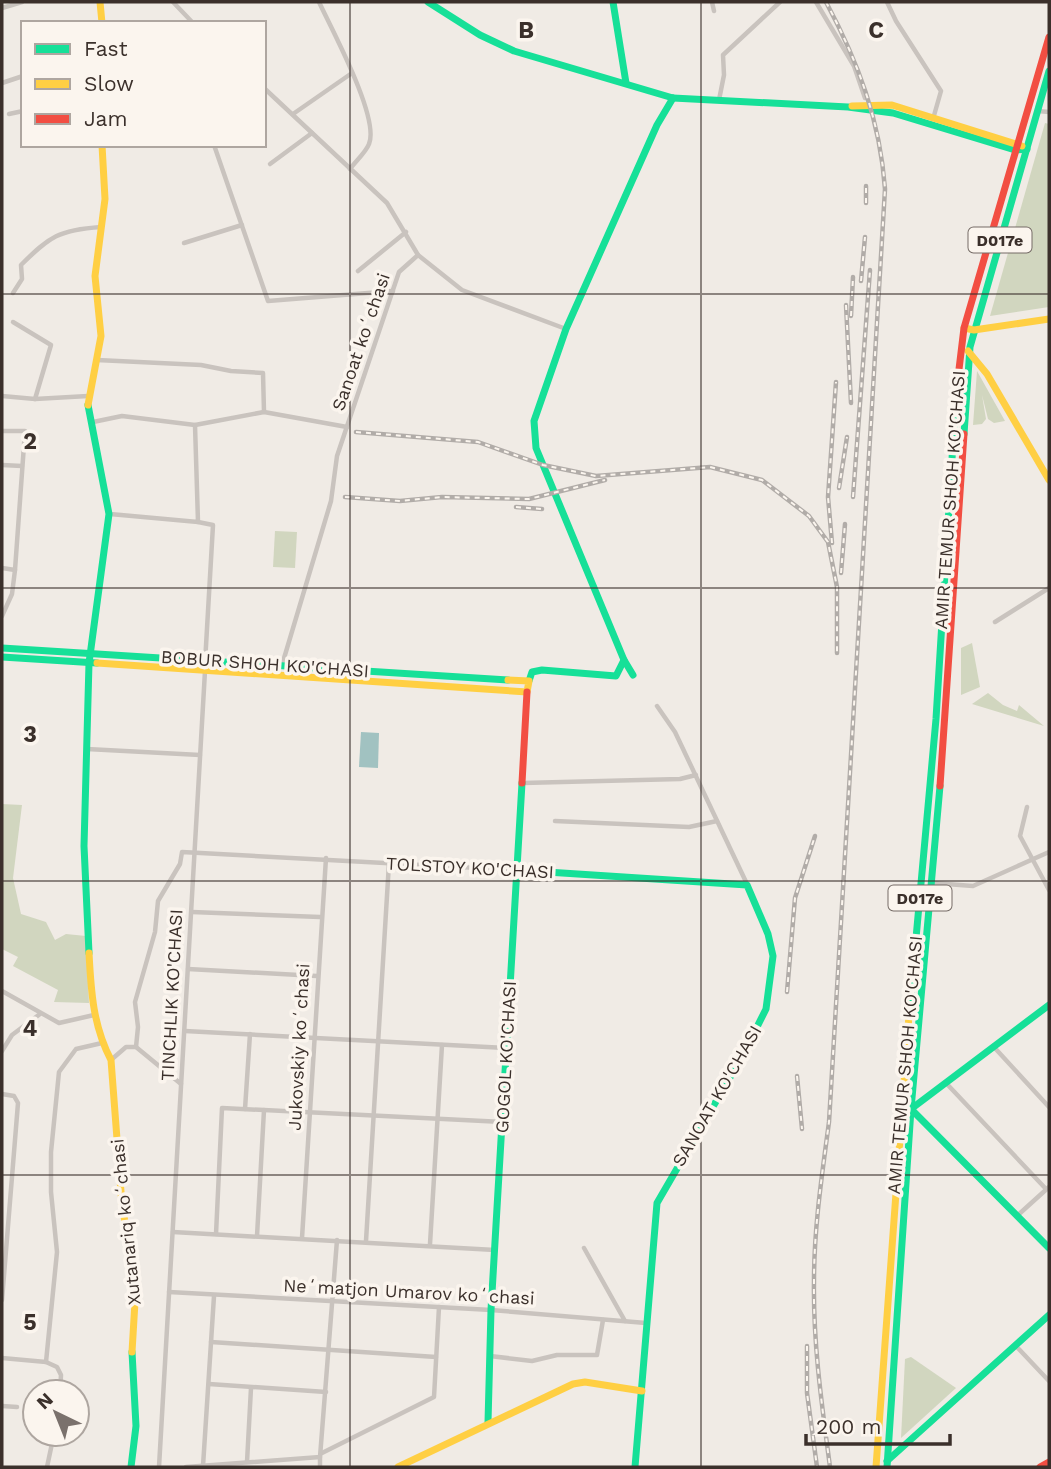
<svg xmlns="http://www.w3.org/2000/svg" width="1051" height="1469" font-family="'Work Sans',sans-serif">
<style>
.green{fill:#d1d6bf}
.water{fill:#a1c2c1}
.lines{fill:none;stroke-linecap:round;stroke-linejoin:round}
.street{stroke:#c9c3be;stroke-width:4.5}
.fast{stroke:#16e098;stroke-width:7}
.slow{stroke:#ffcf43;stroke-width:7}
.jam{stroke:#f24e42;stroke-width:7}
.rail-casing{stroke:#b1aca8;stroke-width:4.5}
.rail{stroke:#fbf5ee;stroke-width:2;stroke-dasharray:5;stroke-linecap:butt}
.grid{fill:none;stroke:#3b302b;stroke-width:2;stroke-opacity:0.55}
.labels{text-anchor:middle;stroke-width:7;stroke-linejoin:round;paint-order:stroke}
.shield{fill:#fbf5ee;stroke:#756b66;stroke-width:2}
.shield-label{font-size:16px;font-weight:bold;fill:#3b302b}
.street-label{font-size:18px;fill:#3b302b;stroke:#fbf5ee}
.grid-label{font-size:23px;text-anchor:middle;font-weight:bold;fill:#3b302b;stroke:#fbf5ee;stroke-width:7;stroke-linejoin:round;paint-order:stroke}
</style>
<rect width="100%" height="100%" fill="#f0ebe5"/>
<!-- green -->
<g class="green">
<polygon points="1045,123 1049,124 1049,307 990,316"/>
<polygon points="977,371 1005,421 994,423 988,419 982,395 986,419 982,424 973,425"/>
<polygon points="275,531 297,532 295,568 273,567"/>
<polygon points="972,643 980,687 961,695 961,648"/>
<polygon points="988,693 1003,705 1017,711 1019,705 1044,726 972,704"/>
<polygon points="2,804 22,805 13,878 21,914 46,922 55,940 66,934 86,936 89,1003 54,1002 58,990 13,966 18,957 2,949"/>
<polygon points="911,1357 956,1388 901,1438 905,1359"/>
</g>
<!-- water -->
<polygon class="water" points="361,732 379,733 378,768 359,767"/>
<g class="lines">
<!-- street -->
<g class="street">
<polyline points="173,2 193,23"/>
<path d="M 319,2 C 331,28 380,118 369,144 C 366,152 355,162 350,169"/>
<polyline points="712,2 714,11"/>
<polyline points="816,2 854,66 865,98"/>
<polyline points="887,2 896,21 941,91 933,119"/>
<polyline points="2,8 22,2"/>
<polyline points="2,83 23,76"/>
<polyline points="264,88 387,203 418,255 399,272 337,456 331,501 282,665"/>
<polyline points="719,100 724,75 723,55 780,2"/>
<polyline points="1038,111 1049,112"/>
<polyline points="9,114 23,111"/>
<polyline points="293,114 352,73"/>
<polyline points="214,145 268,301 393,291"/>
<polyline points="270,164 312,133"/>
<polyline points="184,243 242,225"/>
<polyline points="418,255 462,290 566,329"/>
<polyline points="358,271 406,232"/>
<path d="M 13,293 L 22,279 L 21,265 C 50,236 59,230 101,227"/>
<polyline points="13,322 51,345 35,399"/>
<polyline points="97,360 201,365 231,371 263,373 264,412"/>
<polyline points="2,396 35,399 88,396"/>
<polyline points="93,422 122,416 195,425 264,412 347,427"/>
<polyline points="2,431 25,431 15,570 2,568"/>
<polyline points="2,465 22,466"/>
<polyline points="110,514 198,522 195,425"/>
<polyline points="198,522 213,525 205,663"/>
<polyline points="2,616 12,594 15,570"/>
<polyline points="995,622 1049,588"/>
<polyline points="657,706 675,732 747,884"/>
<polyline points="87,749 200,755"/>
<polyline points="523,783 680,779 696,775"/>
<polyline points="1027,807 1020,836 1049,890"/>
<polyline points="555,821 689,827 717,821"/>
<polyline points="933,883 973,886 1049,852"/>
<polyline points="192,912 320,917"/>
<polyline points="188,969 317,976"/>
<polyline points="2,991 59,1023 94,1015"/>
<polyline points="185,1031 506,1048"/>
<polyline points="993,1046 1049,1107"/>
<polyline points="136,1047 138,1027 135,1002 155,932 158,901 180,864 182,852 515,870"/>
<polyline points="2,1051 12,1035 40,1014"/>
<polyline points="111,1060 126,1047 136,1047 181,1084"/>
<polyline points="946,1083 1046,1189"/>
<polyline points="2,1094 14,1096 18,1103 2,1300"/>
<polyline points="245,1109 250,1034"/>
<polyline points="1018,1215 1049,1187"/>
<polyline points="173,1232 495,1250"/>
<polyline points="216,1234 222,1108 503,1122"/>
<polyline points="257,1236 264,1110"/>
<polyline points="302,1238 326,858"/>
<polyline points="366,1241 389,863"/>
<polyline points="430,1244 442,1045"/>
<polyline points="584,1248 625,1321"/>
<polyline points="169,1292 491,1310 646,1323"/>
<polyline points="211,1342 436,1357"/>
<polyline points="1016,1346 1049,1381"/>
<polyline points="490,1356 532,1361 557,1355 597,1355 603,1320"/>
<polyline points="2,1358 46,1362 57,1367 61,1375 60,1392"/>
<polyline points="46,1362 57,1252 51,1192 51,1152 59,1072 76,1049 102,1043"/>
<polyline points="209,1384 326,1392"/>
<polyline points="2,1406 17,1407"/>
<polyline points="322,1453 434,1397 439,1307"/>
<polyline points="247,1462 251,1388"/>
<polyline points="203,1466 214,1296"/>
<polyline points="47,1467 54,1434"/>
<polyline points="159,1467 205,671"/>
<polyline points="186,1467 320,1457 337,1240"/>
<polyline points="320,1467 320,1457"/>
</g>
<!-- fast -->
<g class="fast">
<polyline points="428,2 480,35 514,51 673,98 848,107 893,113 1015,150 1027,149"/>
<polyline points="613,2 626,83"/>
<polyline points="88,405 109,514 89,663 84,846 89,953"/>
<polyline points="964,434 970,347 1049,71"/>
<polyline points="2,648 508,680"/>
<polyline points="2,657 97,663"/>
<polyline points="624,660 633,675"/>
<polyline points="529,681 532,672 542,670 616,676 624,660 536,448 534,421 566,329 657,125 673,98"/>
<polyline points="516,870 747,885 768,934 773,956 766,1009 743,1055 657,1203 635,1467"/>
<polyline points="1049,1005 911,1109 1049,1248"/>
<polyline points="909,1015 936,719 956,394"/>
<polyline points="488,1422 491,1310 522,783"/>
<polyline points="887,1461 1049,1315"/>
<polyline points="131,1467 136,1426 132,1352"/>
<polyline points="887,1467 911,1109 940,786"/>
</g>
<!-- slow -->
<g class="slow">
<polyline points="100,2 102,23"/>
<polyline points="852,106 892,105 1022,146"/>
<polyline points="964,328 974,330 1049,319"/>
<polyline points="968,351 987,374 1049,480"/>
<polyline points="88,405 101,336 95,276 105,199 102,145"/>
<polyline points="97,663 527,692 529,681 508,680"/>
<path d="M 89,953 C 91,991 93,1026 111,1060 L 122,1205 L 136,1285 L 132,1352"/>
<polyline points="398,1467 573,1384 585,1382 642,1391"/>
<polyline points="876,1467 909,1015"/>
</g>
<!-- jam -->
<g class="jam">
<polyline points="956,394 964,328 1049,37"/>
<polyline points="522,783 527,692"/>
<polyline points="940,786 964,434"/>
<polyline points="1040,1467 1049,1462"/>
</g>
<defs>
<g id="rail">
<path d="M 826,2 C 858,62 880,120 885,189 L 829,1122 C 822,1175 814,1227 814,1281 C 813,1344 822,1406 830,1467"/>
<polyline points="866,203 866,186"/>
<polyline points="861,281 865,237"/>
<polyline points="846,305 851,403"/>
<polyline points="851,316 853,277"/>
<polyline points="356,432 478,442 543,465 596,476 710,467 762,480 809,516 828,542 837,587 837,653"/>
<polyline points="839,488 847,437"/>
<polyline points="345,497 400,501 442,497 529,499 605,480"/>
<polyline points="853,497 870,270"/>
<polyline points="516,507 542,509"/>
<polyline points="832,543 828,497 836,382"/>
<polyline points="841,573 845,524"/>
<polyline points="787,992 795,898 815,836"/>
<polyline points="797,1076 802,1129"/>
<polyline points="807,1346 807,1393 817,1467"/>
</g>
</defs>
<!-- rail casing -->
<use href="#rail" class="rail-casing"/>
<!-- rail -->
<use href="#rail" class="rail"/>
</g>
<!-- grid -->
<path class="grid" d="M 350,2 L 350,1467M 701,2 L 701,1467M 2,294 L 1049,294M 2,588 L 1049,588M 2,881 L 1049,881M 2,1175 L 1049,1175"/>
<g class="labels">
<!-- shield labels -->
<g class="shield">
<rect x="968.5" y="227.5" width="63" height="25" rx="5"/>
<rect x="888.5" y="885.5" width="63" height="25" rx="5"/>
</g>
<g class="shield-label">
<text x="1000" y="246">D017e</text>
<text x="920" y="904">D017e</text>
</g>
<!-- street labels -->
<g class="street-label">
<text transform="translate(361 342) rotate(-71)" y="6">Sanoat koʻchasi</text>
<text transform="translate(950 500) rotate(-86)" y="6">AMIR TEMUR SHOH KO'CHASI</text>
<text transform="translate(265 664) rotate(4)" y="6">BOBUR SHOH KO'CHASI</text>
<text transform="translate(470 868) rotate(3)" y="6">TOLSTOY KO'CHASI</text>
<text transform="translate(172 995) rotate(-87)" y="6">TINCHLIK KO'CHASI</text>
<text transform="translate(299 1047) rotate(-87)" y="6">Jukovskiy koʻchasi</text>
<text transform="translate(506 1057) rotate(-87)" y="6">GOGOL KO'CHASI</text>
<text transform="translate(905 1065) rotate(-85)" y="6">AMIR TEMUR SHOH KO'CHASI</text>
<text transform="translate(717 1096) rotate(-60)" y="6">SANOAT KO'CHASI</text>
<text transform="translate(126 1222) rotate(-96)" y="6">Xutanariq koʻchasi</text>
<text transform="translate(409 1292) rotate(3)" y="6">Neʻmatjon Umarov koʻchasi</text>
</g>
</g>
<g class="grid-label">
<text x="526" y="38">B</text>
<text x="876" y="38">C</text>
<text x="30" y="449">2</text>
<text x="30" y="742">3</text>
<text x="30" y="1036">4</text>
<text x="30" y="1330">5</text>
</g>
<!-- border -->
<rect width="1051" height="1469" fill="none" stroke="#3b302b" stroke-width="7"/>
<!-- legend -->
<rect x="21" y="21" width="245" height="126" fill="#fbf5ee" stroke="#aea6a0" stroke-width="2"/>
<rect x="35" y="44" width="35" height="10" fill="#16e098" stroke="#aea6a0" stroke-width="2"/>
<text x="84" y="56" font-size="21" fill="#3b302b">Fast</text>
<rect x="35" y="79" width="35" height="10" fill="#ffcf43" stroke="#aea6a0" stroke-width="2"/>
<text x="84" y="91" font-size="21" fill="#3b302b">Slow</text>
<rect x="35" y="114" width="35" height="10" fill="#f24e42" stroke="#aea6a0" stroke-width="2"/>
<text x="84" y="126" font-size="21" fill="#3b302b">Jam</text>
<!-- north arrow -->
<g transform="translate(56 1413) rotate(317)"><circle r="33" fill="#fbf5ee" stroke="#aea6a0" stroke-width="2"/>
<path d="M0-5L12 26L0 18L-12 26Z" fill="#7a716c"/>
<text y="-10" font-size="19" font-weight="bold" text-anchor="middle" fill="#3b302b">N</text>
</g>
<!-- scale -->
<path d="M806 1434v10h144v-10" fill="none" stroke="#3b302b" stroke-width="3.5"/>
<text x="816" y="1434" font-size="21" fill="#3b302b" stroke="#fbf5ee" stroke-width="5" paint-order="stroke">200 m</text>
</svg>
